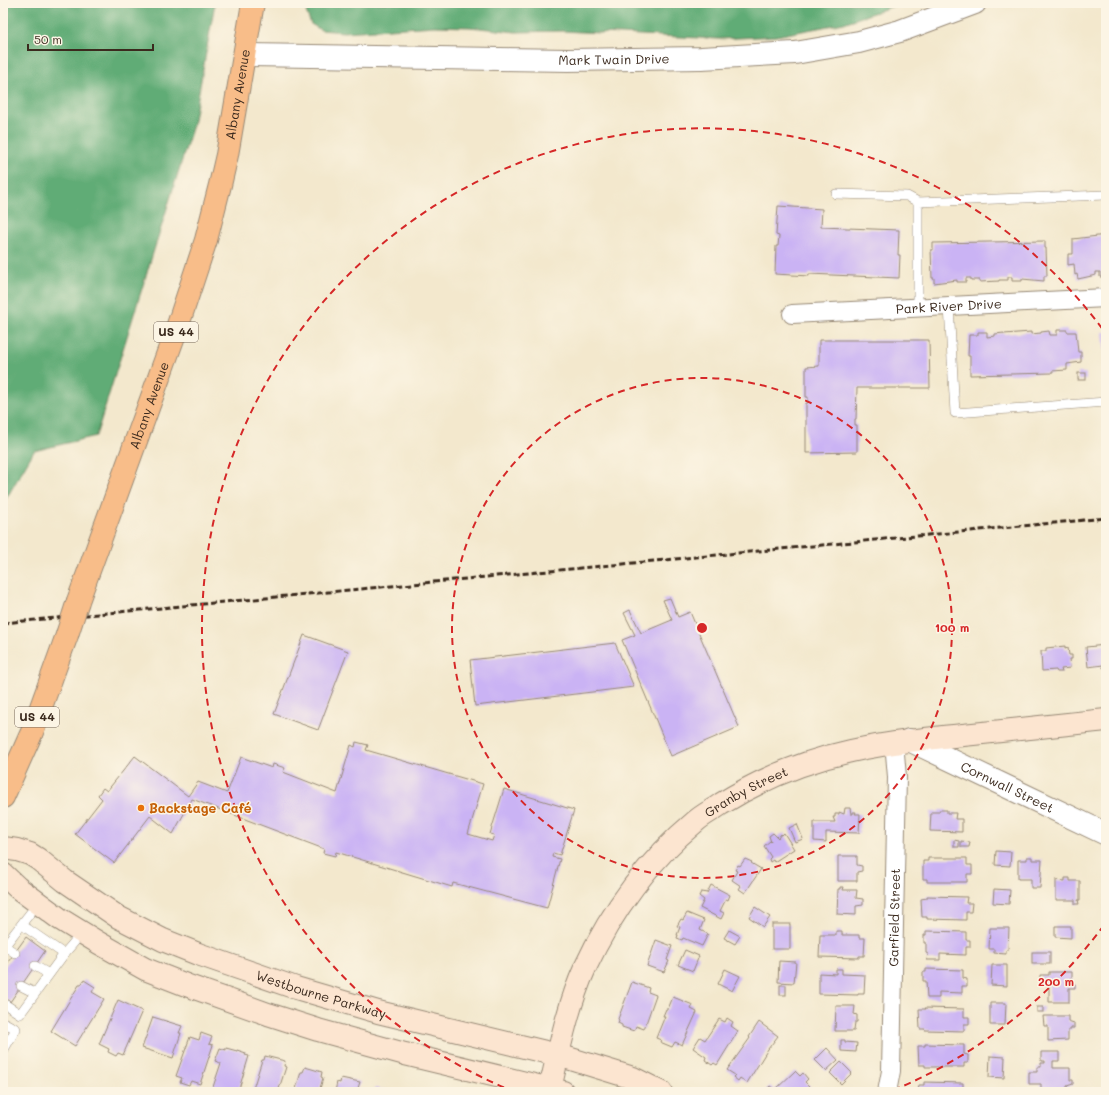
<svg xmlns="http://www.w3.org/2000/svg" width="1109" height="1095" font-family="Mali,sans-serif">
<style>
.forest{fill:#60ac76;stroke:#4e6b4a}
.building{fill:#cab3f4}
.lines{fill:none;stroke-linecap:round;stroke-linejoin:round}
.service-casing{stroke:#978976;stroke-width:10}
.minor-casing{stroke:#978976;stroke-width:20}
.tertiary-casing{stroke:#978976;stroke-width:24}
.secondary-casing{stroke:#978976;stroke-width:24}
.trunk-casing{stroke:#978976;stroke-width:24}
.service{stroke:#fff;stroke-width:9}
.minor{stroke:#fff;stroke-width:18}
.tertiary{stroke:#fff;stroke-width:22}
.secondary{stroke:#fce5d0;stroke-width:22}
.trunk{stroke:#f8bd89;stroke-width:22}
.rail{stroke:#3b2a1e;stroke-width:3;stroke-dasharray:6 3;stroke-linecap:butt}
.trunk-bridge-casing{stroke:#978976;stroke-width:24;stroke-linecap:butt}
.trunk-bridge{stroke:#f8bd89;stroke-width:22}
.ring{fill:none;stroke:#d62828;stroke-width:2;stroke-dasharray:7 5}
.food-dot{fill:#e8710a;stroke:#fcf5e5;stroke-width:1.5}
.labels{text-anchor:middle;stroke-width:3;stroke-linejoin:round;paint-order:stroke}
.shield{fill:#fcf5e5;stroke:#75675a;stroke-width:1}
.shield-label{font-size:12px;font-weight:bold;fill:#3b2a1e}
.street-label{font-size:13px;fill:#3b2a1e;stroke:#fcf5e5}
.food-label{font-size:13px;font-weight:bold;fill:#c56008;stroke:#fcf5e5;text-anchor:start}
.centre{fill:#d62828;stroke:#fcf5e5;stroke-width:2}
.ring-label{font-size:12px;text-anchor:middle;font-weight:bold;fill:#d62828;stroke:#fcf5e5;stroke-width:3;stroke-linejoin:round;paint-order:stroke}
</style>
<rect width="100%" height="100%" fill="#fcf5e5"/>
<filter id="ink" filterUnits="userSpaceOnUse"><feTurbulence type="fractalNoise" baseFrequency=".025" numOctaves="2"/><feDisplacementMap in="SourceGraphic" scale="8" xChannelSelector="R" yChannelSelector="G"/><feConvolveMatrix kernelMatrix="1 2 1 2 8 2 1 2 1" color-interpolation-filters="sRGB"/></filter>
<filter id="wash" filterUnits="userSpaceOnUse"><feTurbulence type="fractalNoise" baseFrequency=".012" numOctaves="4" result="noise"/><feDisplacementMap in="SourceGraphic" scale="16" xChannelSelector="R" yChannelSelector="G"/><feGaussianBlur stdDeviation="0.9" result="paint"/><feColorMatrix in="noise" values="0 0 0 0 0 0 0 0 0 0 0 0 0 0 0 0 0 1.4 0 .05"/><feComposite in="paint" operator="in"/></filter>
<g filter="url(#wash)">
<rect width="100%" height="100%" fill="#f3e8cd"/>
<!-- forest -->
<g class="forest">
<polygon points="3,3 215,3 193,125 96,436 34,451 3,504"/>
<polygon points="304,3 902,3 844,23 776,36 719,39 562,31 516,32 470,27 435,26 344,32 321,30 311,24 307,14"/>
</g>
<g id="blocks">
<!-- building -->
<g class="building">
<polygon points="778,206 822,209 821,227 899,230 898,255 900,255 899,278 809,274 809,276 775,274 776,246 778,246 779,236 776,235"/>
<polygon points="1106,235 1106,277 1100,277 1100,272 1096,272 1096,275 1078,279 1077,274 1075,275 1074,264 1068,265 1068,254 1073,254 1073,239"/>
<polygon points="1045,241 1045,248 1046,248 1047,276 1044,276 1044,281 1022,279 1022,281 1012,281 1012,277 1008,277 1008,280 999,280 999,281 980,282 980,280 971,280 971,278 966,278 966,282 957,282 957,280 934,283 934,278 932,278 931,250 933,250 933,243"/>
<polygon points="1057,330 1067,330 1067,332 1076,332 1078,352 1081,352 1081,362 1067,364 1067,370 1052,371 1052,373 970,375 970,356 968,356 969,335 978,335 978,332 987,332 987,337 995,336 995,334 1004,333 1004,334 1031,332 1031,334 1041,333 1041,332 1049,331 1050,335 1057,335"/>
<polygon points="1103,332 1106,332 1106,356 1105,356"/>
<polygon points="819,340 929,340 930,388 857,388 856,419 855,419 855,425 857,425 857,452 806,453 806,403 808,403 808,397 806,397 806,367 819,366"/>
<rect x="1078" y="373" width="8" height="7"/>
<polygon points="670,598 678,617 690,612 739,727 671,756 622,640 635,635 624,613 630,610 641,633 672,620 663,600"/>
<polygon points="304,635 348,651 318,730 274,714"/>
<polygon points="615,643 634,687 475,706 470,660"/>
<polygon points="1106,645 1106,667 1103,668 1103,665 1088,667 1086,647"/>
<polygon points="1065,646 1065,649 1068,648 1069,655 1072,655 1072,659 1069,659 1070,668 1061,669 1062,672 1057,672 1056,670 1042,671 1041,651 1046,651 1046,648"/>
<polygon points="356,742 368,745 366,750 483,784 468,834 492,841 494,835 490,834 504,789 574,810 560,855 553,853 552,857 560,859 547,908 453,883 452,887 336,852 335,856 323,853 324,849 192,799 173,834 150,816 114,863 75,834 102,799 98,795 103,788 107,791 135,756 188,796 198,782 227,793 241,757 272,768 273,764 285,768 283,772 337,793 351,745 355,747"/>
<polygon points="845,808 850,808 851,814 853,814 853,812 856,812 855,814 860,814 859,833 826,832 826,842 814,841 814,822 835,822 833,817 835,817 835,814 839,814 839,812 844,814"/>
<polygon points="939,810 947,810 947,813 956,813 955,819 962,819 962,832 930,831 931,812 939,812"/>
<polygon points="797,824 803,839 795,842 789,828"/>
<polygon points="773,833 778,838 781,834 782,835 784,833 794,849 774,862 773,860 770,862 769,859 771,857 764,846 770,841 771,842 769,836"/>
<polygon points="954,840 959,841 959,847 954,847"/>
<polygon points="961,841 970,842 969,847 961,847"/>
<polygon points="996,851 1011,852 1010,866 995,865"/>
<polygon points="838,856 857,856 857,865 862,866 862,871 857,872 857,881 838,881"/>
<polygon points="1027,857 1032,857 1032,860 1042,860 1040,888 1031,888 1031,879 1018,879 1018,860 1027,860"/>
<polygon points="928,858 967,858 967,865 972,865 972,874 967,874 967,882 927,882 927,879 923,879 923,861 928,861"/>
<polygon points="745,859 752,862 751,863 761,869 745,893 739,889 741,886 732,880 737,871 735,870 738,865 740,866"/>
<polygon points="1065,878 1070,878 1070,881 1080,881 1080,900 1078,900 1079,904 1075,904 1075,900 1056,900 1056,880 1065,881"/>
<polygon points="711,885 730,895 728,900 726,899 720,911 724,913 721,919 700,908 704,900 699,896 701,892 707,893"/>
<polygon points="840,887 844,887 843,890 857,890 856,898 863,899 863,905 856,906 856,915 837,914 838,889 840,889"/>
<polygon points="994,889 1010,890 1009,904 993,903"/>
<polygon points="927,896 967,897 966,903 972,903 971,912 966,912 966,920 927,919 927,917 922,917 921,899 927,898"/>
<polygon points="755,907 770,917 763,927 749,917"/>
<polygon points="687,913 704,920 700,930 708,934 702,946 683,938 682,940 677,938 678,935 677,935 680,927 677,926 681,919 683,920"/>
<rect x="772" y="924" width="18" height="25"/>
<polygon points="1055,926 1071,926 1071,938 1055,937"/>
<polygon points="990,928 1009,928 1008,950 1006,950 1006,954 994,953 994,949 989,949"/>
<polygon points="729,930 740,936 735,944 724,938"/>
<polygon points="836,931 842,931 842,935 859,935 859,938 865,938 864,956 859,956 859,958 819,957 820,935 836,935"/>
<polygon points="926,931 966,932 966,940 970,940 970,947 966,947 966,955 940,954 940,960 927,960 928,954 926,953 926,943 924,943 924,935 926,935"/>
<polygon points="26,937 45,951 10,1002 3,997 3,969"/>
<polygon points="656,940 672,946 667,960 669,961 664,972 647,966"/>
<polygon points="685,950 699,956 693,971 678,965"/>
<rect x="1032" y="952" width="18" height="12"/>
<polygon points="779,961 796,962 794,983 778,982"/>
<polygon points="992,965 1007,965 1007,986 991,985"/>
<polygon points="725,969 740,976 732,991 718,984"/>
<polygon points="836,969 842,969 842,974 865,975 864,994 858,994 858,995 819,994 819,973 836,974"/>
<polygon points="926,969 963,970 963,978 967,979 967,986 962,986 962,993 939,992 939,998 927,998 926,981 923,981 923,972 926,972"/>
<polygon points="1049,972 1072,972 1072,984 1075,984 1075,988 1069,988 1069,1002 1049,1002 1049,985 1040,984 1040,975 1049,975"/>
<polygon points="84,980 95,987 92,992 104,999 75,1046 51,1031 79,985 81,985"/>
<polygon points="632,982 649,988 648,992 656,995 644,1029 636,1026 634,1031 622,1027 622,1025 618,1023 619,1020 618,1019"/>
<rect x="780" y="985" width="6" height="10"/>
<polygon points="673,997 693,1005 691,1009 697,1012 682,1045 675,1042 672,1047 660,1042 661,1040 656,1038 665,1016 663,1016 666,1009 668,1009"/>
<polygon points="118,1000 142,1011 123,1055 118,1053 116,1056 108,1052 109,1049 99,1044"/>
<polygon points="990,1003 1006,1003 1005,1025 990,1025"/>
<polygon points="836,1006 855,1006 854,1014 857,1015 857,1022 855,1022 854,1031 835,1031"/>
<rect x="1037" y="1007" width="6" height="5"/>
<polygon points="925,1008 964,1009 964,1017 969,1017 969,1024 964,1024 964,1031 925,1030 925,1029 920,1029 919,1009 926,1009"/>
<polygon points="1043,1016 1068,1016 1068,1021 1074,1023 1074,1028 1071,1028 1071,1030 1068,1030 1068,1040 1048,1041 1048,1026 1044,1026"/>
<polygon points="153,1017 182,1026 179,1033 181,1033 173,1058 142,1048"/>
<polygon points="727,1018 733,1022 731,1026 738,1031 717,1065 714,1063 712,1065 705,1060 706,1057 693,1048 700,1037 705,1040 719,1019 725,1022"/>
<polygon points="759,1022 778,1036 768,1049 747,1083 740,1078 738,1081 733,1077 735,1075 727,1070 750,1038 749,1037"/>
<polygon points="201,1033 212,1037 209,1044 213,1045 200,1084 191,1081 189,1085 180,1082 182,1078 176,1076 190,1037 199,1040"/>
<polygon points="841,1040 845,1040 845,1042 857,1043 856,1052 841,1051"/>
<polygon points="925,1044 964,1045 964,1054 968,1055 968,1063 964,1063 964,1067 925,1067 925,1065 919,1065 918,1046 925,1046"/>
<polygon points="220,1048 226,1050 226,1048 237,1051 237,1050 246,1053 245,1055 249,1056 238,1092 218,1092 212,1090 221,1063 215,1061"/>
<polygon points="827,1048 838,1060 826,1071 815,1060"/>
<polygon points="1041,1052 1059,1052 1059,1061 1053,1061 1053,1068 1070,1068 1070,1080 1073,1080 1073,1084 1067,1086 1067,1092 1041,1092 1041,1084 1029,1084 1029,1072 1037,1072 1037,1067 1041,1067 1041,1063 1045,1063 1045,1061 1041,1061"/>
<polygon points="265,1056 285,1061 284,1066 286,1067 278,1092 252,1092 262,1060 264,1060"/>
<polygon points="990,1056 1005,1057 1004,1078 989,1077"/>
<polygon points="841,1062 852,1073 841,1084 830,1073"/>
<polygon points="305,1067 322,1072 321,1077 323,1078 319,1092 295,1092 301,1072 303,1072"/>
<polygon points="795,1071 800,1076 803,1073 808,1079 805,1082 811,1088 806,1092 764,1092 770,1086 775,1090"/>
<polygon points="341,1078 360,1082 358,1088 359,1089 358,1092 335,1092 337,1082 340,1083"/>
<polygon points="924,1082 963,1083 963,1092 918,1092 919,1085 924,1085"/>
<polygon points="375,1088 383,1090 383,1089 392,1092 374,1092"/>
</g>
</g>
</g>
<g filter="url(#ink)">
<use href="#blocks" fill-opacity="0" stroke="#978976" stroke-width="1"/>
<g class="lines">
<defs>
<g id="service">
<polyline points="836,194 907,196 918,202"/>
<polyline points="949,306 955,413 1106,402"/>
<polyline points="918,308 918,202 1106,195"/>
<polyline points="22,925 64,954 82,933"/>
<polyline points="5,946 15,953"/>
<polyline points="3,948 38,903"/>
<polyline points="35,966 49,974"/>
<polyline points="21,986 35,993"/>
<polyline points="3,1003 20,1014 64,954"/>
<polyline points="3,1022 16,1029 3,1051"/>
</g>
<g id="minor">
<path id="s1" d="M 792,314 L 1106,298"/>
<path id="s2" d="M 887,1092 L 891,1071 L 897,777 L 894,742"/>
</g>
<g id="tertiary">
<path id="s3" d="M 245,55 L 568,60 L 701,58 L 795,53 L 859,42 L 900,31 L 975,3"/>
<path id="s4" d="M 909,740 L 1106,834"/>
</g>
<g id="secondary">
<path id="s5" d="M 3,848 L 17,850 L 30,854 L 38,859 L 65,881 L 118,917 L 163,940 L 198,954 L 296,988 L 378,1012 L 558,1055 L 633,1078 L 661,1092"/>
<polyline points="3,874 18,888 60,919 99,943 145,969 186,985 268,1014 318,1030 405,1054 563,1092"/>
<path id="s6" d="M 550,1089 C 559,1050 568,1005 585,968 C 611,912 649,860 696,821 C 704,814 713,810 721,804 C 761,779 805,761 851,751 C 891,742 932,738 973,734 C 1017,729 1062,725 1106,720"/>
</g>
<g id="trunk">
<path id="s7" d="M 78,601 L 178,325 L 206,240 L 220,185 L 227,155 L 253,3"/>
<polyline points="3,797 32,732 67,635"/>
</g>
</defs>
<!-- service casing -->
<use href="#service" class="service-casing"/>
<!-- minor casing -->
<use href="#minor" class="minor-casing"/>
<!-- tertiary casing -->
<use href="#tertiary" class="tertiary-casing"/>
<!-- secondary casing -->
<use href="#secondary" class="secondary-casing"/>
<!-- trunk casing -->
<use href="#trunk" class="trunk-casing"/>
<!-- service -->
<use href="#service" class="service"/>
<!-- minor -->
<use href="#minor" class="minor"/>
<!-- tertiary -->
<use href="#tertiary" class="tertiary"/>
<!-- secondary -->
<use href="#secondary" class="secondary"/>
<!-- trunk -->
<use href="#trunk" class="trunk"/>
<!-- rail -->
<polyline class="rail" points="3,623 1106,518"/>
<defs>
<polyline id="trunk-bridge" points="67,635 78,601"/>
</defs>
<!-- trunk-bridge casing -->
<use href="#trunk-bridge" class="trunk-bridge-casing"/>
<!-- trunk-bridge -->
<use href="#trunk-bridge" class="trunk-bridge"/>
</g>
</g>
<!-- distance rings -->
<g class="ring">
<circle cx="702" cy="628" r="250"/>
<path d="M1104 925A500 500 0 0 1 889 1092M515 1092A500 500 0 1 1 1104 331"/>
</g>
<!-- markers -->
<circle class="food-dot" cx="141" cy="808" r="4"/>
<g class="labels">
<!-- shield labels -->
<g class="shield">
<rect x="154" y="322" width="44" height="20" rx="3"/>
<rect x="15" y="707" width="44" height="20" rx="3"/>
</g>
<g class="shield-label">
<text x="176" y="336">US 44</text>
<text x="37" y="721">US 44</text>
</g>
<!-- street labels -->
<g class="street-label">
<text dy="5" stroke="none"><textPath href="#s3" startOffset="369">Mark Twain Drive</textPath></text>
<text dy="5" stroke="none"><textPath href="#s7" startOffset="532">Albany Avenue</textPath></text>
<text dy="5" stroke="none"><textPath href="#s1" startOffset="157">Park River Drive</textPath></text>
<text dy="5" stroke="none"><textPath href="#s7" startOffset="208">Albany Avenue</textPath></text>
<text dy="5" stroke="none"><textPath href="#s4" startOffset="109">Cornwall Street</textPath></text>
<text dy="5" stroke="none"><textPath href="#s6" startOffset="370">Granby Street</textPath></text>
<text dy="5" stroke="none"><textPath href="#s2" startOffset="175">Garfield Street</textPath></text>
<text dy="5" stroke="none"><textPath href="#s5" startOffset="354">Westbourne Parkway</textPath></text>
</g>
<!-- food labels -->
<g class="food-label">
<text x="149" y="813">Backstage Café</text>
</g>
</g>
<circle cx="702" cy="628" r="6" class="centre"/>
<g class="ring-label">
<text x="952" y="632">100 m</text>
<text x="1056" y="986">200 m</text>
</g>
<!-- margin -->
<rect width="1109" height="1095" fill="none" stroke="#fcf5e5" stroke-width="16"/>
<!-- scale -->
<path d="M28 44v6h125v-6" fill="none" stroke="#3b2a1e" stroke-width="2"/>
<text x="34" y="44" font-size="12" fill="#3b2a1e" stroke="#fcf5e5" stroke-width="3" paint-order="stroke">50 m</text>
</svg>
